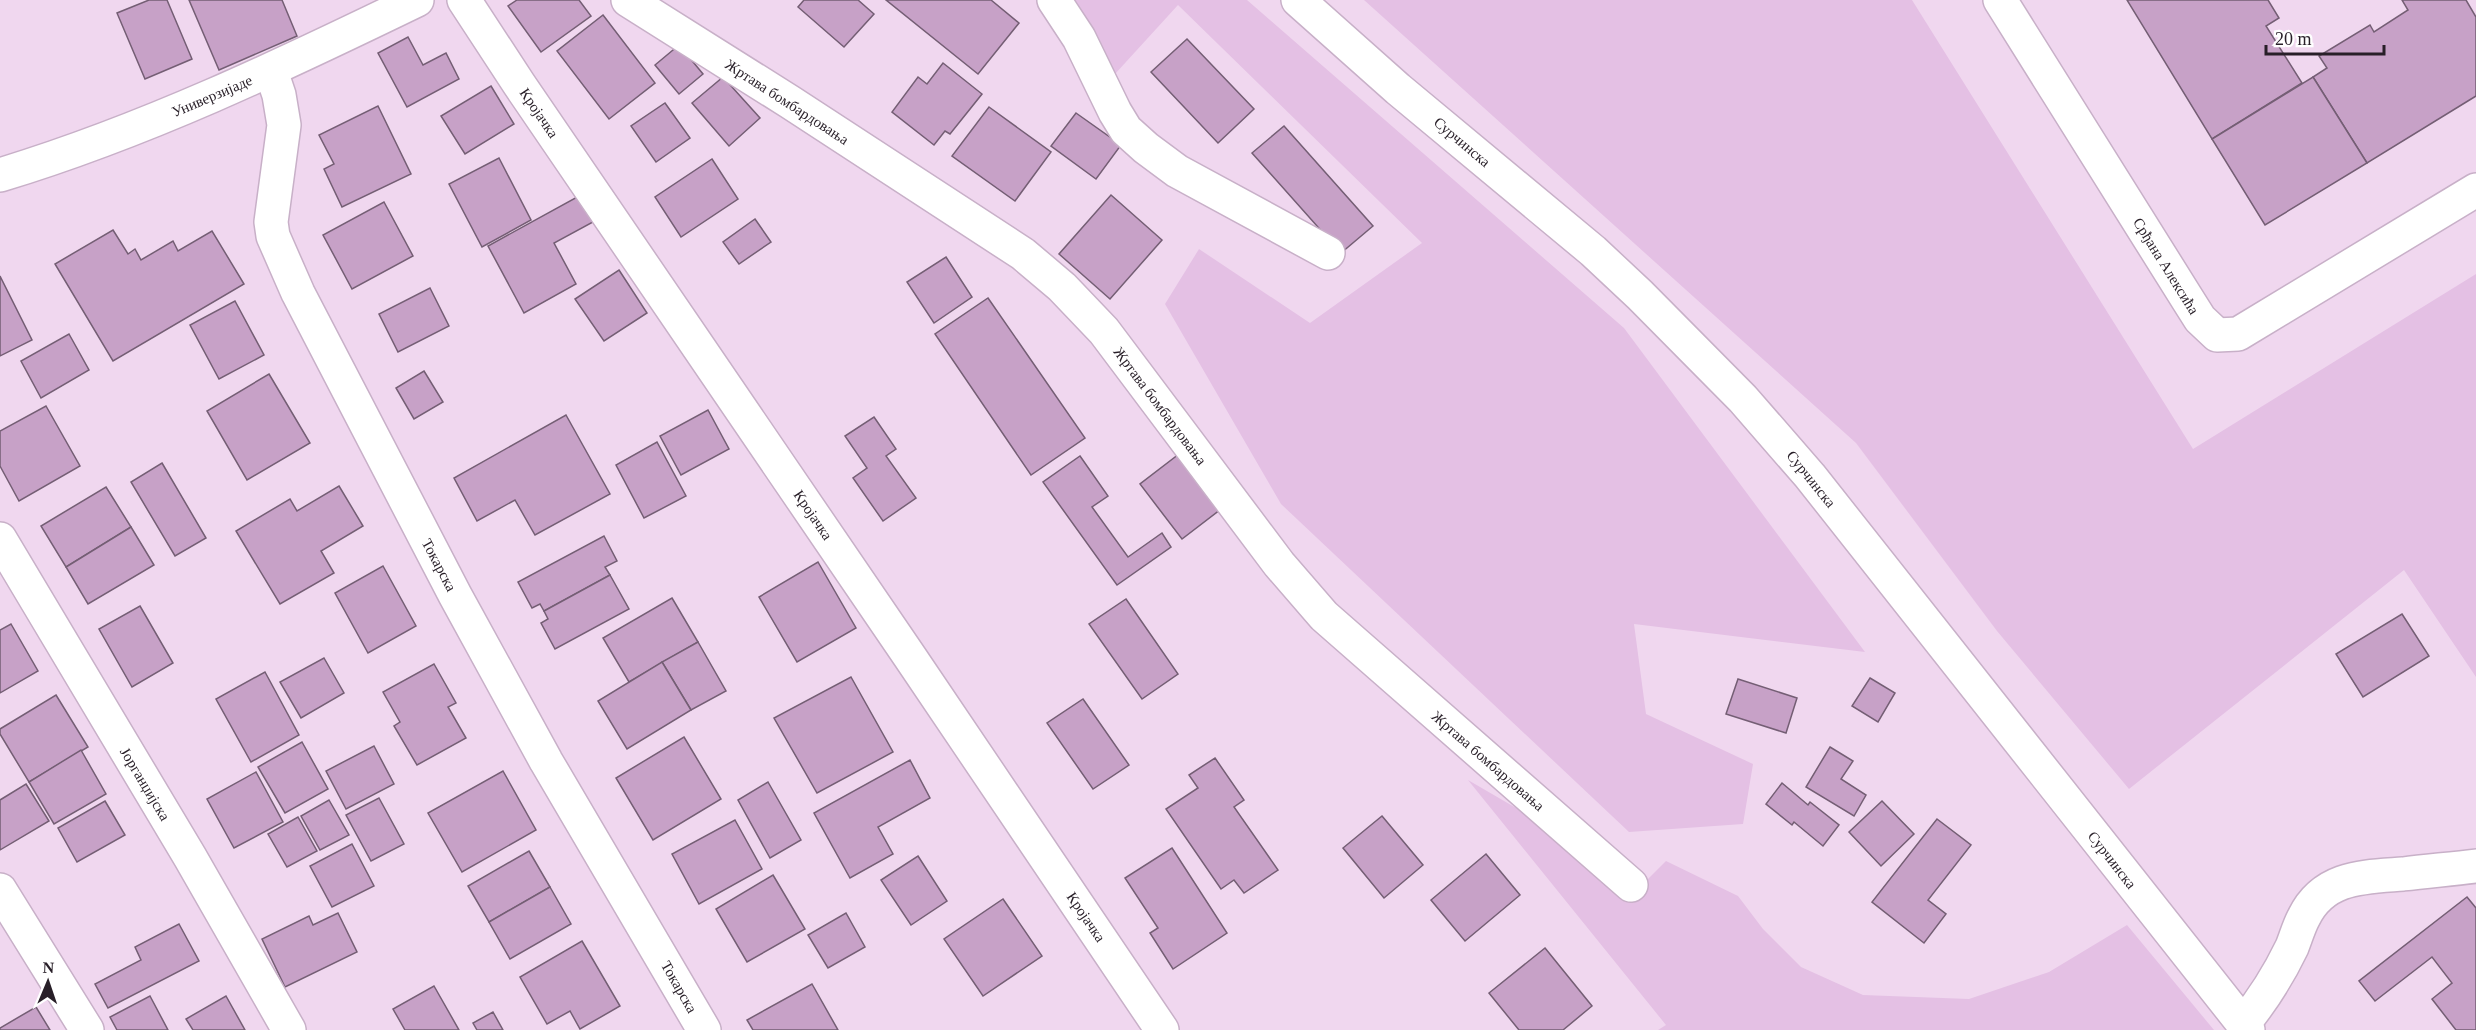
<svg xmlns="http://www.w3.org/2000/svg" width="2476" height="1030" font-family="'Times New Roman',serif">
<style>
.green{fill:#e4c0e4}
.building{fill:#c7a1c7;stroke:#745e74;stroke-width:1.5}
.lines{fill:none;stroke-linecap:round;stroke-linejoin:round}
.minor-casing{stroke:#c8b0c8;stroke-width:36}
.major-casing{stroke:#c8b0c8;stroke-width:36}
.minor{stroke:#fff;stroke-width:33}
.major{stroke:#fff;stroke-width:33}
.labels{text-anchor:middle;stroke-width:6;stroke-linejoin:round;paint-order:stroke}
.street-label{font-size:15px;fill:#281f28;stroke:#fff}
</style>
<rect width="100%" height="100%" fill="#f0d7ef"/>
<!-- green -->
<g class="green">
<polygon points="1074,0 1247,0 1624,328 1865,652 1634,624 1646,714 1753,764 1743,824 1629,832 1281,504 1165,304 1199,249 1310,323 1422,243 1178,5 1115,74"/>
<polygon points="1364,0 1912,0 2193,449 2476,274 2476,677 2404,570 2129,789 1997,631 1856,443"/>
<polygon points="1468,780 1528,815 1628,899 1666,861 1738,896 1763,929 1801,967 1863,995 1969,999 2049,972 2127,925 2214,1030 1658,1030 1666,1025"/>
</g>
<!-- building -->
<g class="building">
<polygon points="149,0 167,0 192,59 145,79 117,13"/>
<polygon points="189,0 282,0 297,36 219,70"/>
<polygon points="517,0 579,0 591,16 541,52 508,6"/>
<polygon points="804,0 858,0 874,14 844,47 798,7"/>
<polygon points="886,0 991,0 1019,23 978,74"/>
<polygon points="2127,0 2268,0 2279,18 2266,26 2302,83 2212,139"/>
<polygon points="2402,0 2466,0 2476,17 2476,96 2367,163 2313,77 2327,68 2319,56 2370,25 2374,32 2408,10"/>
<polygon points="603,15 655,83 609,119 557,51"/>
<polygon points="408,37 423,65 446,53 459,79 407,107 378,53"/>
<polygon points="1187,39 1254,109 1218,143 1151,72"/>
<polygon points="679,45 703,74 679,94 655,65"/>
<polygon points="943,63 982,94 950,134 945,131 934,145 892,112 918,77 927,84"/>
<polygon points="723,77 760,118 729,146 692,103"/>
<polygon points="2313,77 2367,163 2265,225 2212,139"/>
<polygon points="491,86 514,124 465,154 441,116"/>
<polygon points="665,103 690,138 656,162 631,126"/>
<polygon points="378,106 411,174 342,207 324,169 334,164 319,135"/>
<polygon points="989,107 1051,152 1015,201 952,156"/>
<polygon points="1076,113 1121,145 1096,179 1051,146"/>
<polygon points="1284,126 1373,226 1341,253 1252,153"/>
<polygon points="499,158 531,220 482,247 449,184"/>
<polygon points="712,159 738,199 681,237 655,197"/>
<polygon points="1111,195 1162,240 1110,299 1059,254"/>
<polygon points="579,196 593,222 554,243 576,284 524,313 488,246"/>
<polygon points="384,202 413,256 352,289 323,235"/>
<polygon points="755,219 771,242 739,264 723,242"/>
<polygon points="113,230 128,254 135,249 141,260 173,241 178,251 212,231 244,284 113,361 55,264"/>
<polygon points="946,257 972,297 934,323 907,282"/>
<polygon points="619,270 647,313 604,341 575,299"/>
<polygon points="0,276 32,340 0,356"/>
<polygon points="430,288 449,326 398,352 379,314"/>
<polygon points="988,298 1085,438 1031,475 935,334"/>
<polygon points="235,301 264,355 219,379 190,325"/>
<polygon points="69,334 89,370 41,398 21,361"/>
<polygon points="424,371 443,402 414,419 396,388"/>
<polygon points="269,374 310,443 247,480 207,411"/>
<polygon points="46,406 80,466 19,501 0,466 0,431"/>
<polygon points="708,410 729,449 681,475 660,436"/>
<polygon points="566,415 610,494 535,535 515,500 477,521 454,478"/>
<polygon points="874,417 896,449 886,456 916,498 883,521 853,478 867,468 845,436"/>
<polygon points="657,442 686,496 644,518 616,465"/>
<polygon points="1179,454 1221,509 1182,539 1140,484"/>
<polygon points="1080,456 1108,496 1092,507 1128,557 1162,533 1171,547 1117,585 1043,482"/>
<polygon points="162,463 206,538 175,556 131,482"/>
<polygon points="339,486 363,526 321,551 334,573 280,604 236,531 290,499 297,511"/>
<polygon points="106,487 131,527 66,567 41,526"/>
<polygon points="131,527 154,565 88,604 66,567"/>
<polygon points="604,536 617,561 605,567 610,575 544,611 540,604 532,608 518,582"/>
<polygon points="818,562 856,628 797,662 759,597"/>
<polygon points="383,566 416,626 368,653 335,593"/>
<polygon points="610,575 629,609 555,649 541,623 548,619 544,611"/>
<polygon points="672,598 698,642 629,682 603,638"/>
<polygon points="1126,599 1178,674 1142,699 1089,624"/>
<polygon points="140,606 173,663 132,687 99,629"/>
<polygon points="2402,614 2429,656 2363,697 2336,654"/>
<polygon points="11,624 38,671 0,693 0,630"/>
<polygon points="698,642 726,691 691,710 662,662"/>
<polygon points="324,658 344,693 301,718 280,682"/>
<polygon points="662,662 691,710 627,749 598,701"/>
<polygon points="434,664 456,703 448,707 466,738 417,765 394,726 400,722 383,692"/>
<polygon points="265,672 299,735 251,762 216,699"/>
<polygon points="851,677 893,752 817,793 774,718"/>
<polygon points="1870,678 1895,693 1878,722 1852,706"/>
<polygon points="1738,679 1797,698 1786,733 1726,714"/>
<polygon points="56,695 88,747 29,782 0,734 0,729"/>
<polygon points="1083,699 1129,765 1093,789 1047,723"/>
<polygon points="684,737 721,799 653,840 616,778"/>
<polygon points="302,742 328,789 285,813 258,767"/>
<polygon points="374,746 394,784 346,809 326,771"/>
<polygon points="1830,747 1853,761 1841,779 1866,795 1854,816 1806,787"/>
<polygon points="81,750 106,794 54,824 29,782"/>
<polygon points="1215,758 1244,800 1234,807 1278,870 1244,893 1234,880 1221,889 1166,809 1198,788 1189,775"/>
<polygon points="910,760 930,798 878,827 893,854 850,878 814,813"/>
<polygon points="503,771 536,830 462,872 428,813"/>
<polygon points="256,772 283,822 234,848 207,799"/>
<polygon points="768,782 801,840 770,858 738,800"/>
<polygon points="1782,783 1808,805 1810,802 1839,825 1823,846 1794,822 1792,825 1766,804"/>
<polygon points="26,784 49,821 0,850 0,800"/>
<polygon points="379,798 404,844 371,861 346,815"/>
<polygon points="329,800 349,835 320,850 301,816"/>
<polygon points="105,801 125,835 77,862 58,828"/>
<polygon points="1882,801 1914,834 1881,866 1849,832"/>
<polygon points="1382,816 1423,865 1384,898 1343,848"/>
<polygon points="298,817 317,851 287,867 268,834"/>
<polygon points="1937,819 1971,845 1928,900 1946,914 1924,943 1872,902"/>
<polygon points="735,820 762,869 699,904 672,854"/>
<polygon points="352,844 374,886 332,907 310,866"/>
<polygon points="1172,848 1227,933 1173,969 1150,933 1158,928 1125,878"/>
<polygon points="529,851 550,887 489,922 468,886"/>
<polygon points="1486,854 1520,895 1465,941 1431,900"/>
<polygon points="918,856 947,901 911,925 881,880"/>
<polygon points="773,875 805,929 747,962 716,909"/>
<polygon points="550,887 571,924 510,959 489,922"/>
<polygon points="2467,897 2476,908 2476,1030 2456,1030 2432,999 2452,983 2432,957 2375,1001 2359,981"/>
<polygon points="1003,899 1042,956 983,996 944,939"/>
<polygon points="338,913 357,952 285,987 262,939 309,916 313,925"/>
<polygon points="846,913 865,947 828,968 808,935"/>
<polygon points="179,924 199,961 108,1008 95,984 141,960 135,947"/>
<polygon points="582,941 620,1006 580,1029 570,1011 547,1024 520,977"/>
<polygon points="1545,948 1592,1006 1563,1030 1519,1030 1489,993"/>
<polygon points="812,984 838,1030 753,1030 747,1020"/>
<polygon points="434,986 459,1030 405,1030 393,1009"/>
<polygon points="150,996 168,1030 117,1030 110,1017"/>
<polygon points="226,996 245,1030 193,1030 186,1019"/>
<polygon points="36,1007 50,1030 0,1030 0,1028"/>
<polygon points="493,1012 503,1030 477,1030 473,1023"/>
</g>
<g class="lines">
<defs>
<g id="minor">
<polyline points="464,0 519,84 910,657 1162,1030"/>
<polyline points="628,0 790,102 1023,254 1062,287 1104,331 1279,564 1324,616 1631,885"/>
<polyline points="1054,0 1079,38 1115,112 1126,130 1146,148 1177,171 1328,253"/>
<polyline points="2000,0 2188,300 2200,319 2217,335 2238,334 2476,190"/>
<polyline points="271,71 279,95 284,125 271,222 273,236 298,293 455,595 546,761 704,1030"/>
<path d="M 0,175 C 145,131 281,66 417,0"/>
<polyline points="0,539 190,857 289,1030"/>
<polyline points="0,890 87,1030"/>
<path d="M 2243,1024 C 2262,1001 2279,974 2292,947 C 2296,937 2299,926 2304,917 C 2324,876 2364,877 2403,874 C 2427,871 2452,869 2476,866"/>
</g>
<polyline id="major" points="1298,0 1398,89 1593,251 1640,295 1743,399 1810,476 2248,1030"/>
</defs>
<!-- minor casing -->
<use href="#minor" class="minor-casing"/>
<!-- major casing -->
<use href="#major" class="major-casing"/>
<!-- minor -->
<use href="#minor" class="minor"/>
<!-- major -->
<use href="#major" class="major"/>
</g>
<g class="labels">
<!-- street labels -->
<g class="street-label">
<text transform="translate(212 96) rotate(-23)" y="5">Универзијаде</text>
<text transform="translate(787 102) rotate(33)" y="5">Жртава бомбардовања</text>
<text transform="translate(539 113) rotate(56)" y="5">Кројачка</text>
<text transform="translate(1462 142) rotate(40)" y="5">Сурчинска</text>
<text transform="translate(2166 266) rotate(58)" y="5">Срђана Алексића</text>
<text transform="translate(1160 406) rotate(53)" y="5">Жртава бомбардовања</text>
<text transform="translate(1811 479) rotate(51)" y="5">Сурчинска</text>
<text transform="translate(813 515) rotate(56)" y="5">Кројачка</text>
<text transform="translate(439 565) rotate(62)" y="5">Токарска</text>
<text transform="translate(1488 761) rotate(41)" y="5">Жртава бомбардовања</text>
<text transform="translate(145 784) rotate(59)" y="5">Јорганџијска</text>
<text transform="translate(2112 860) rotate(52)" y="5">Сурчинска</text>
<text transform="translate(1086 917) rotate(56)" y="5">Кројачка</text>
<text transform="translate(679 987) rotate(60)" y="5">Токарска</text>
</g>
</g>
<!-- north arrow -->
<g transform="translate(48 982) rotate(2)" stroke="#ffffff" stroke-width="4.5" paint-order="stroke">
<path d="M0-4.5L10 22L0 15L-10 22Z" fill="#281f28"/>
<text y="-9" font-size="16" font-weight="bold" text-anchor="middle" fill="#281f28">N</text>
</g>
<!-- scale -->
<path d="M2266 45v9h118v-9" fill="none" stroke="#281f28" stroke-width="3"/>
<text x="2275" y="45" font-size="18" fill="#281f28" stroke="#ffffff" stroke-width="4.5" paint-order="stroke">20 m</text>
</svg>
